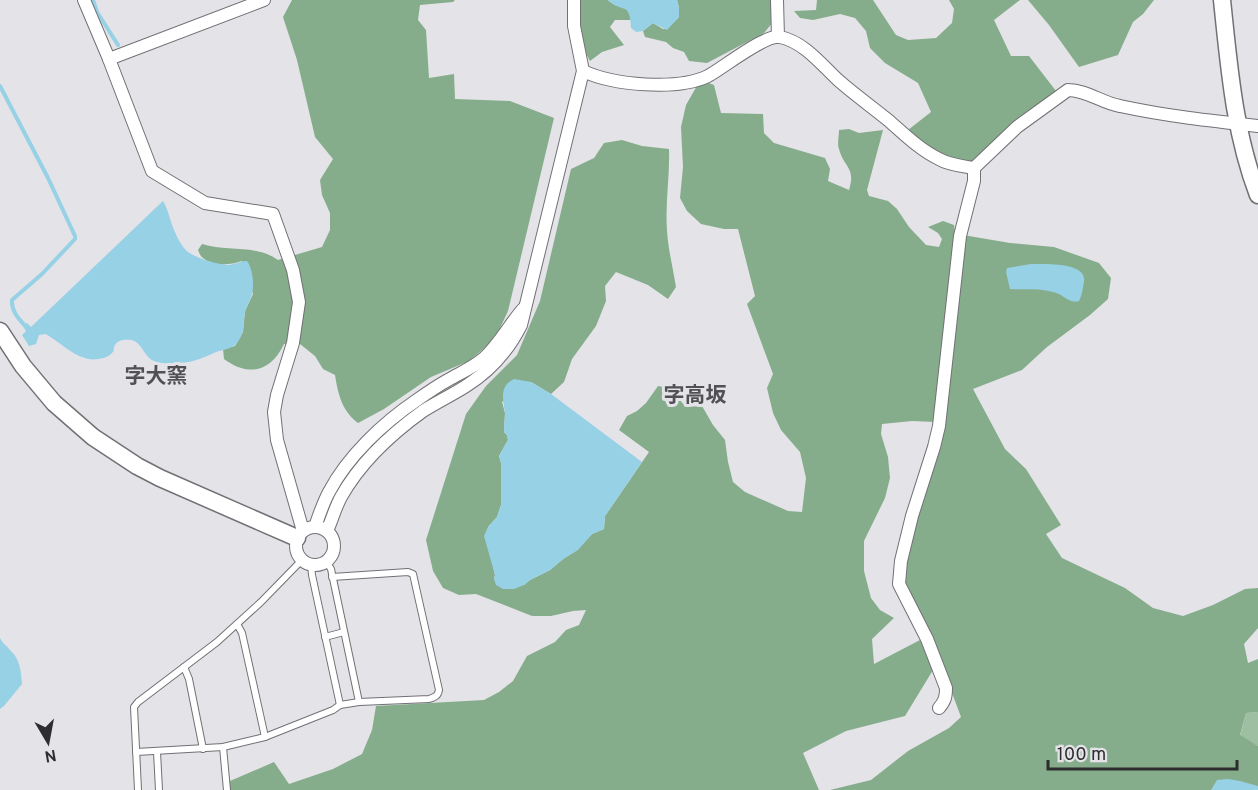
<svg xmlns="http://www.w3.org/2000/svg" width="1258" height="790" font-family="Overpass,'Noto Sans JP',sans-serif">
<style>
.green{fill:#9ebfa2}
.forest{fill:#86ad8b}
.water{fill:#97d1e6}
.lines{fill:none;stroke-linecap:round;stroke-linejoin:round}
.stream{stroke:#97d1e6;stroke-width:4}
.service-casing{stroke:#717075;stroke-width:8}
.minor-casing{stroke:#717075;stroke-width:14}
.tertiary-casing{stroke:#717075;stroke-width:19}
.service{stroke:#fff;stroke-width:6}
.minor{stroke:#fff;stroke-width:12}
.tertiary{stroke:#fff;stroke-width:16}
.labels{text-anchor:middle;stroke-width:6;stroke-linejoin:round;paint-order:stroke}
.quarter-label{font-size:21px;font-weight:bold;fill:#515155;stroke:#e3e3e8}
</style>
<rect width="100%" height="100%" fill="#e3e3e8"/>
<!-- green -->
<polygon class="green" points="1258,712 1258,746 1240,736 1246,713"/>
<!-- forest -->
<g class="forest">
<path d="M 292,0 L 455,0 L 453,2 L 420,5 L 418,20 L 426,30 L 429,78 L 454,74 L 455,99 L 510,101 L 554,118 L 508,311 L 495,339 L 469,361 L 431,377 L 384,409 L 358,423 C 342,411 338,394 335,375 L 323,369 L 315,356 L 300,344 L 284,344 C 271,372 248,377 224,359 L 223,349 L 235,346 L 243,332 L 245,311 L 253,294 L 242,261 C 231,265 213,267 203,258 C 200,256 199,252 198,250 L 202,244 C 228,252 255,244 278,260 L 322,247 L 330,230 L 330,213 L 322,195 L 320,180 L 333,159 L 315,137 L 297,60 L 283,17 Z"/>
<path d="M 581,0 L 608,0 C 618,10 629,3 631,20 L 615,20 L 610,27 L 624,45 L 602,52 L 590,61 L 583,48 L 580,27 Z"/>
<polygon points="677,0 772,0 773,22 764,33 707,63 689,61 684,52 673,48 666,42 645,37 643,31 653,23 663,29 667,29 679,17 679,8"/>
<polygon points="817,0 873,0 896,35 908,40 936,38 952,23 954,9 949,0 1020,0 994,20 1011,56 1029,56 1056,91 989,148 976,161 962,162 925,147 908,130 931,112 918,83 885,63 870,48 866,31 855,18 840,14 813,20 800,18 794,11 816,10"/>
<polygon points="1028,0 1154,0 1143,14 1133,22 1118,55 1079,67 1049,25"/>
<path d="M 706,82 L 714,85 L 721,113 L 763,114 L 764,133 L 774,143 L 825,158 L 830,169 L 828,181 L 849,190 C 856,167 844,168 839,149 C 837,144 839,136 839,130 L 849,129 L 859,133 L 883,130 L 867,190 L 869,196 L 888,201 L 897,209 L 909,227 L 926,245 L 939,247 L 942,239 L 938,233 L 928,227 L 943,221 L 954,225 L 955,233 L 935,422 L 912,421 L 882,424 L 881,434 L 888,457 L 890,478 L 885,498 L 864,541 L 864,571 L 871,598 L 880,610 L 894,618 L 872,639 L 874,664 L 920,640 L 933,670 L 905,716 L 846,731 L 803,753 L 819,790 L 230,790 L 230,781 L 274,762 L 289,784 L 333,769 L 362,754 L 372,730 L 376,706 L 484,700 L 499,692 L 513,681 L 527,656 L 555,642 L 566,630 L 579,625 L 586,610 L 573,611 L 551,616 L 532,616 L 476,594 L 459,595 L 443,588 L 433,571 L 426,540 L 466,414 L 486,386 L 517,355 L 540,301 L 571,169 L 594,158 L 604,143 L 622,140 L 642,146 L 669,149 C 670,176 665,203 667,230 C 668,249 673,268 676,287 L 668,299 L 648,285 L 616,272 L 605,286 L 606,301 L 596,326 L 572,359 L 564,382 L 551,394 L 531,382 L 502,402 L 505,413 L 504,432 L 507,435 L 508,440 L 499,456 L 501,463 L 501,505 L 497,517 L 488,527 L 493,566 L 495,575 L 494,579 L 524,585 L 530,580 L 550,570 L 563,559 L 577,550 L 592,534 L 604,529 L 605,516 L 649,452 L 619,430 L 627,416 L 637,411 L 646,403 L 658,386 L 669,388 L 686,407 L 702,406 L 713,425 L 725,440 L 728,462 L 733,482 L 745,492 L 788,511 L 802,512 L 806,478 L 800,452 L 781,430 L 773,413 L 767,388 L 773,374 L 747,304 L 755,296 L 738,229 L 724,229 L 701,224 L 687,211 L 680,198 L 683,167 L 681,127 L 686,105 L 698,84 Z"/>
<polygon points="963,235 1010,243 1054,247 1099,263 1111,278 1108,299 1090,315 1047,347 1022,370 973,389 1005,449 1026,469 1061,525 1046,534 1062,558 1125,588 1153,608 1183,616 1213,605 1245,589 1258,588 1258,628 1244,644 1248,663 1258,659 1258,712 1246,713 1240,735 1258,746 1258,790 830,790 871,780 908,751 949,728 961,717 933,642 902,583 904,564 923,496"/>
</g>
<!-- water -->
<g class="water">
<path d="M 608,0 L 677,0 L 679,8 L 679,17 L 667,30 L 653,23 L 643,31 L 636,32 L 631,28 C 630,0 622,14 608,0 Z"/>
<path d="M 163,201 C 169,211 170,222 175,232 C 178,239 182,247 188,252 C 196,258 219,265 229,265 C 235,264 241,261 247,261 C 253,269 255,287 251,297 C 250,301 247,305 246,309 C 242,320 246,330 239,340 C 234,349 225,349 216,352 C 199,360 191,363 172,363 C 166,363 160,364 154,361 C 144,357 142,342 131,340 C 125,339 117,340 115,345 C 112,351 116,349 111,354 C 106,359 92,361 85,358 C 71,354 59,342 46,334 L 39,335 L 36,344 L 29,346 L 22,335 L 26,331 L 23,326 L 27,323 L 31,327 Z"/>
<path d="M 1031,264 C 1043,264 1082,262 1084,278 C 1085,281 1083,284 1083,288 C 1082,293 1081,297 1079,301 C 1068,304 1064,294 1053,292 C 1039,288 1025,290 1010,289 L 1006,272 L 1007,268 Z"/>
<path d="M 514,379 L 531,382 L 551,394 L 642,462 L 605,516 L 604,529 L 592,534 L 578,550 L 563,559 L 550,570 L 530,580 L 524,585 L 514,589 L 503,589 L 496,585 L 494,579 L 495,575 L 484,536 L 488,527 L 497,517 L 501,505 L 501,463 L 499,456 L 508,440 L 507,435 L 504,432 C 504,426 505,419 505,413 C 503,400 499,386 514,379 Z"/>
<path d="M 0,638 C 3,644 6,645 10,650 C 20,659 21,671 22,684 L 4,706 L 0,709 Z"/>
<polygon points="1228,779 1240,781 1258,786 1258,790 1211,790 1217,780"/>
</g>
<g class="lines">
<!-- stream -->
<g class="stream">
<polyline points="93,0 97,12 118,45"/>
<path d="M 0,86 L 48,178 L 75,236 L 75,239 L 42,274 L 12,300 C 11,312 20,320 27,328"/>
</g>
<defs>
<g id="service">
<polyline points="326,561 331,569 359,702"/>
<polyline points="311,565 312,575 340,705"/>
<polyline points="237,624 242,633 265,737"/>
<polyline points="325,637 344,632"/>
<polyline points="184,667 189,679 203,749"/>
<polyline points="223,747 227,790"/>
<path d="M 136,752 L 223,747 L 265,737 L 333,710 L 340,705 L 359,702 L 429,699 C 435,697 438,696 439,690 L 413,574 L 408,572 L 332,577"/>
<polyline points="157,752 159,790"/>
<polyline points="138,790 134,707 138,702 217,642 261,602 302,560"/>
</g>
<g id="minor">
<polyline points="84,0 109,59 152,171 205,203 273,214 293,270 299,302 293,343 277,395 274,412 277,440 303,531"/>
<polyline points="777,0 778,37"/>
<polyline points="109,59 264,0"/>
<path d="M 583,71 C 613,85 677,91 708,76 C 723,68 765,34 780,37 C 804,42 821,64 838,80 C 854,94 872,107 888,120 C 904,134 920,150 939,159 C 949,165 963,166 974,168"/>
<circle cx="315" cy="546" r="19"/>
<path d="M 315,527 C 319,515 323,503 329,492 C 348,456 383,423 417,400 C 427,393 437,386 448,380 C 460,373 472,368 483,359 C 499,345 509,325 523,309"/>
<path d="M 327,531 C 332,520 335,508 341,497 C 360,463 391,434 423,411 C 437,402 452,395 466,386 C 490,371 509,349 521,325 L 583,71 L 574,26 L 574,0"/>
<path d="M 939,708 C 945,701 946,697 946,688 L 927,639 L 899,584 L 901,561 L 912,516 L 934,447 L 939,426 L 960,236 L 974,181 L 974,168 L 1017,127 L 1068,90 C 1087,90 1102,103 1120,106 C 1166,116 1212,121 1258,126"/>
</g>
<g id="tertiary">
<path d="M 1222,0 C 1229,66 1234,132 1258,195"/>
<polyline points="0,331 23,366 54,403 93,437 137,466 160,478 297,538"/>
</g>
</defs>
<!-- service casing -->
<use href="#service" class="service-casing"/>
<!-- minor casing -->
<use href="#minor" class="minor-casing"/>
<!-- tertiary casing -->
<use href="#tertiary" class="tertiary-casing"/>
<!-- service -->
<use href="#service" class="service"/>
<!-- minor -->
<use href="#minor" class="minor"/>
<!-- tertiary -->
<use href="#tertiary" class="tertiary"/>
</g>
<g class="labels">
<!-- quarter labels -->
<g class="quarter-label">
<text x="156" y="383">字大窯</text>
<text x="695" y="402">字高坂</text>
</g>
</g>
<!-- north arrow -->
<g transform="translate(48 742) rotate(170)" stroke="#e3e3e8" stroke-width="4.5" paint-order="stroke">
<path d="M0-4.5L10 22L0 15L-10 22Z" fill="#2d2d2f"/>
<text y="-9" font-size="16" font-weight="bold" text-anchor="middle" fill="#2d2d2f">N</text>
</g>
<!-- scale -->
<path d="M1048 760v9h189v-9" fill="none" stroke="#2d2d2f" stroke-width="3"/>
<text x="1057" y="760" font-size="18" fill="#2d2d2f" stroke="#e3e3e8" stroke-width="4.5" paint-order="stroke">100 m</text>
</svg>
